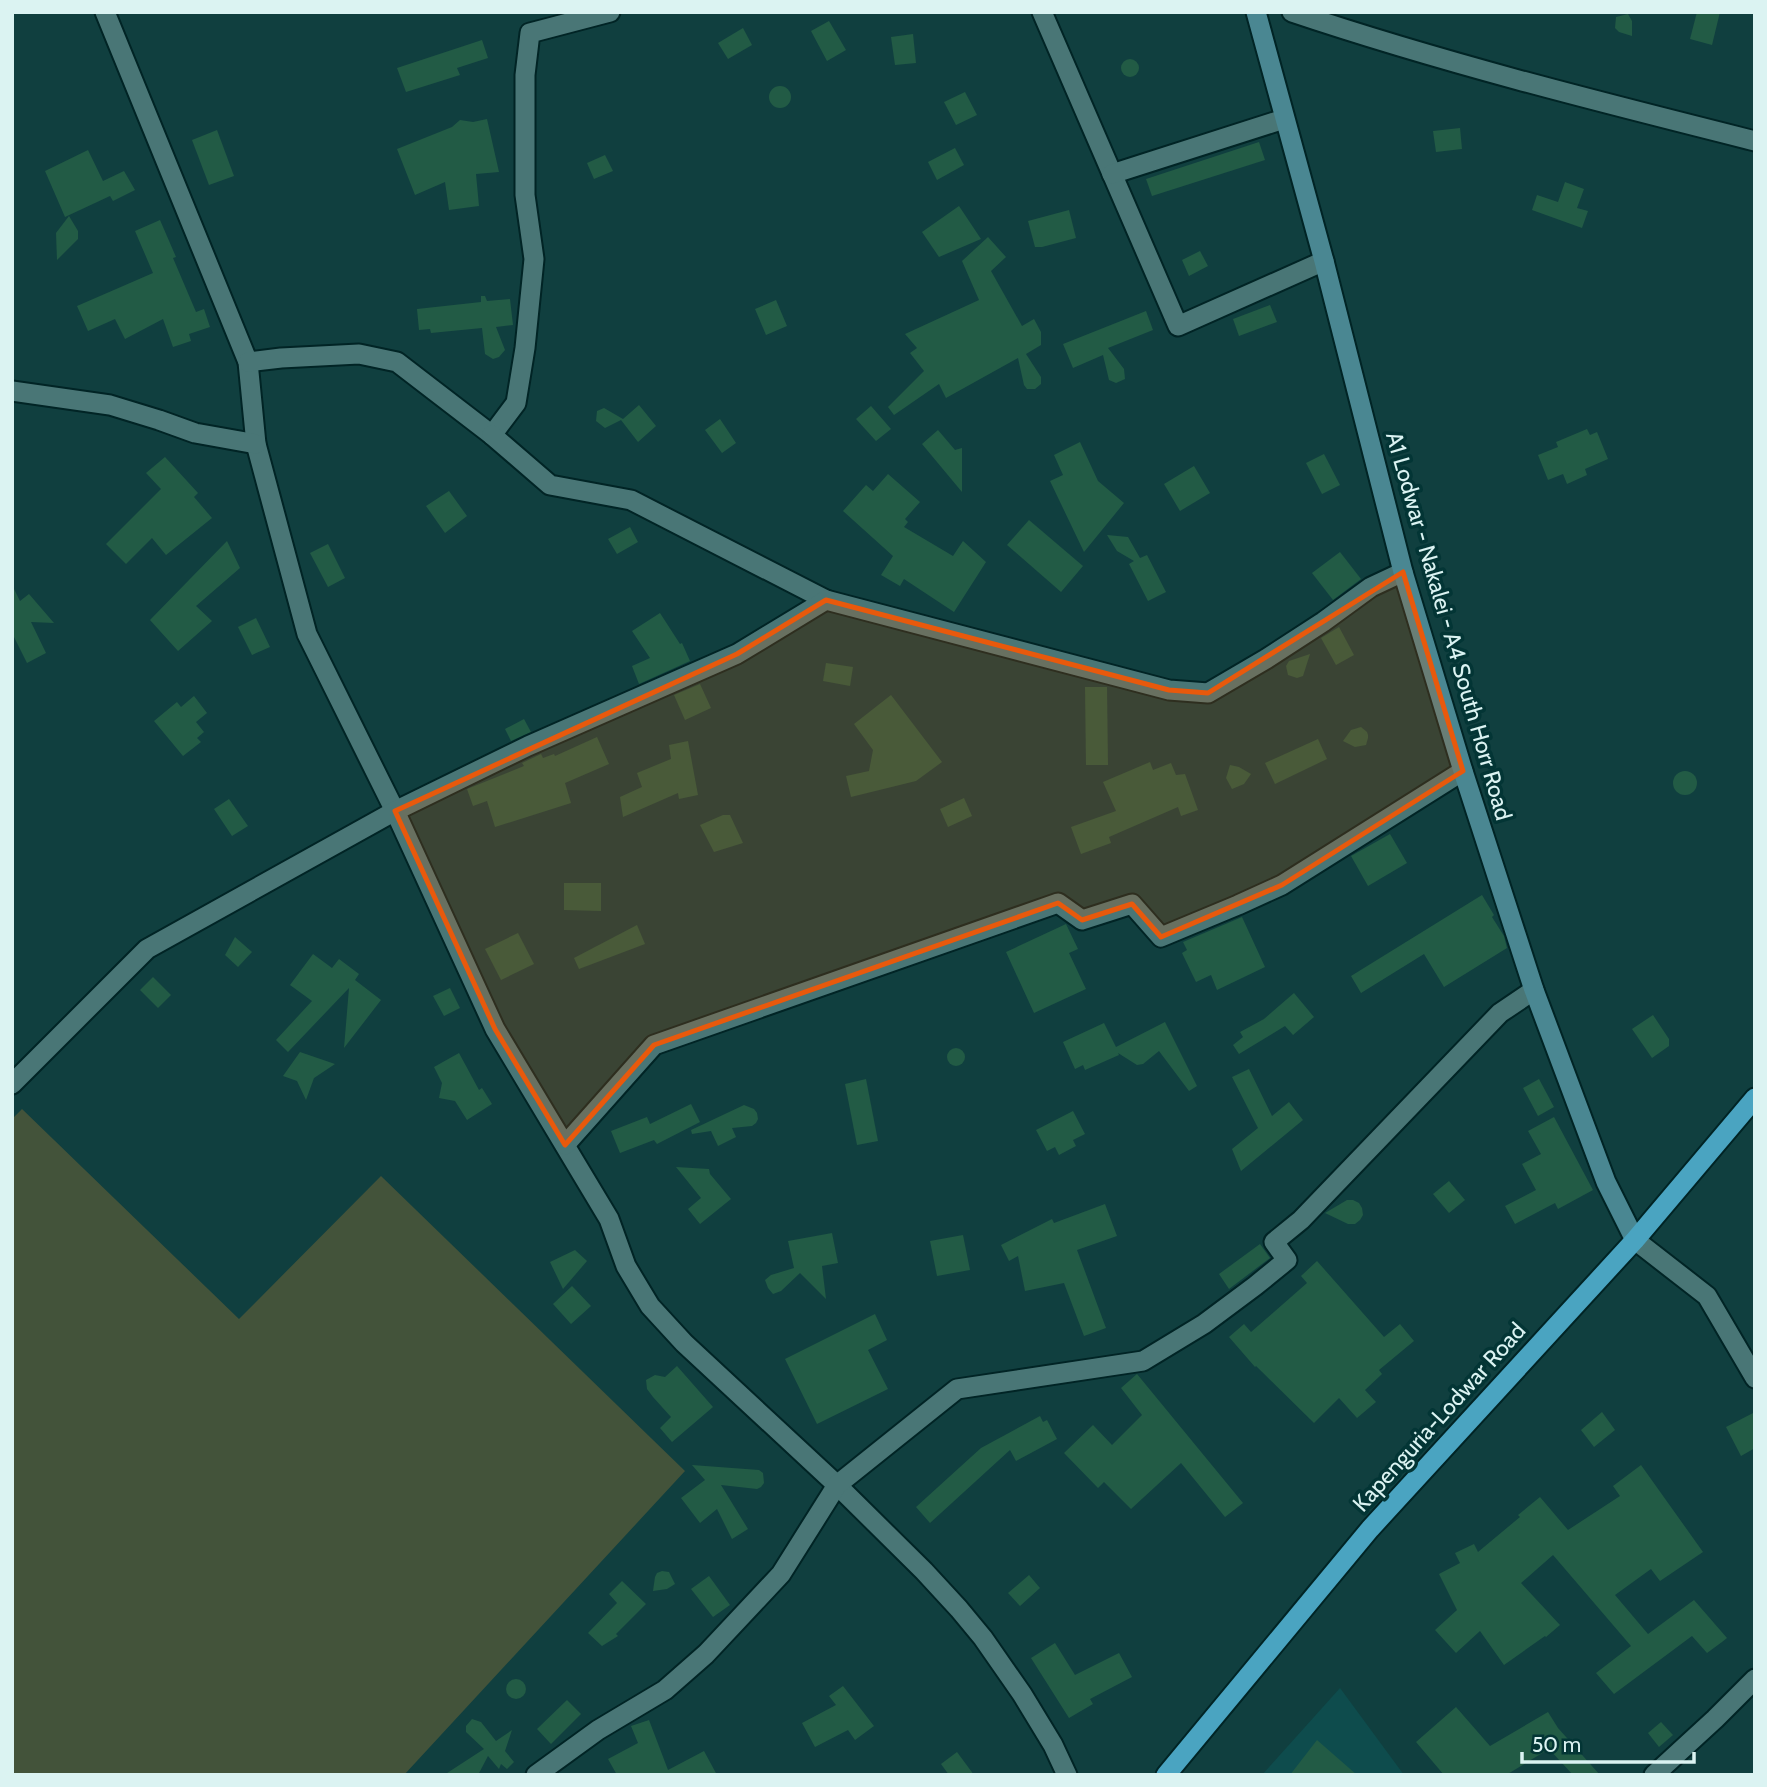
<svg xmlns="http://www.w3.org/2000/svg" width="1767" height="1787" font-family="Cabin,sans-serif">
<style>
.built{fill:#0e4c4d}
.green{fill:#43533a}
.building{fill:#225b45}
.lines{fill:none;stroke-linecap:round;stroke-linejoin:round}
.minor-casing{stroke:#012425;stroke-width:23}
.tertiary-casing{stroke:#012425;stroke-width:23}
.secondary-casing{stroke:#012425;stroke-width:23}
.trunk-casing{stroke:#012425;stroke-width:23}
.minor{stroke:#497676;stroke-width:19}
.tertiary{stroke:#497676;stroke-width:19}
.secondary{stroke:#4a8792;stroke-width:19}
.trunk{stroke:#4aa4c1;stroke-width:19}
.marked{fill:#e8590c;fill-opacity:0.2;stroke:#e8590c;stroke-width:5;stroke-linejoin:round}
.labels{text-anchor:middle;stroke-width:7;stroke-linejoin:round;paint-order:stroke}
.street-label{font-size:23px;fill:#dbf3f2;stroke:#033535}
</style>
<rect width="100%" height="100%" fill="#103f3f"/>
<!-- built -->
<polygon class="built" points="1340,1688 1404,1775 1262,1775"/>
<!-- green -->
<polygon class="green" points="22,1109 239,1319 381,1176 685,1471 404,1775 12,1775 12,1119"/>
<!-- building -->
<g class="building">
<polygon points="1697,12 1720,12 1712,45 1690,39"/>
<polygon points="1628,14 1632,21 1632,36 1619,32 1615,28 1616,17"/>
<polygon points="829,21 846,50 827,61 811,31"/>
<polygon points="743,28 752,45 728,59 718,43"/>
<polygon points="913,34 916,63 895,65 891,37"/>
<polygon points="482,40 488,58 457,68 460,75 406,92 397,68"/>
<circle cx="1130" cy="68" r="9"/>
<circle cx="780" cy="97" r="11"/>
<polygon points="965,92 977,115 956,125 944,102"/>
<polygon points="487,119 499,172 476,174 479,206 449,210 445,182 415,195 397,149 452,127 460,120 473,122"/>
<polygon points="1460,128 1462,149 1436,152 1433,131"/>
<polygon points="217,130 234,176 209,185 192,140"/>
<polygon points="1259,142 1265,160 1152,196 1146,179"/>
<polygon points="955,148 964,165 937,180 928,162"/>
<polygon points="88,150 103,181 124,171 135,190 113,201 110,196 65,217 45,171"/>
<polygon points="605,155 613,171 594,179 587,163"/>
<polygon points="1565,182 1584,189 1577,208 1588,211 1582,228 1532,210 1537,195 1558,202"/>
<polygon points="959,206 981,239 939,257 922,232"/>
<polygon points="1069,210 1076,238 1042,247 1035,247 1028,221"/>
<polygon points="69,216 78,231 78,239 57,260 56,233"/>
<polygon points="160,220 176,257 173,258 196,312 204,309 210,327 189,334 191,341 173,347 163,319 125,339 115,319 88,331 77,306 153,273 135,231"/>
<polygon points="988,237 1006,257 991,271 1022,326 1034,319 1041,332 1041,345 1026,354 1041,377 1041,384 1035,389 1027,389 1024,385 1018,358 946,398 939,384 894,415 888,407 924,371 910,353 917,348 905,334 979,300 962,261"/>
<polygon points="1200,251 1208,266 1189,276 1182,260"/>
<polygon points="481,296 485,296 487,301 510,299 513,325 496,327 505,350 499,357 493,359 485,354 482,328 431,333 430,329 419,330 417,309 481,302"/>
<polygon points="776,300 787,326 766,335 755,309"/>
<polygon points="1270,305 1277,322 1239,336 1233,319"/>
<polygon points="1146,311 1153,330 1108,348 1124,369 1125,379 1116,383 1109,380 1103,355 1073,368 1063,344"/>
<polygon points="639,405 656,426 638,442 621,420 605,428 596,421 597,411 604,408 623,419"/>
<polygon points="871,406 891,429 876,441 856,419"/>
<polygon points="720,419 736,443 722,453 705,430"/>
<polygon points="1587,429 1590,435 1597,432 1608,459 1585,469 1587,475 1567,484 1563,474 1548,480 1538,455 1558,447 1556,442"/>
<polygon points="938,430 955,450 962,448 962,492 922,444"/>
<polygon points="1080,442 1098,481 1124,503 1084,552 1050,481 1063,475 1054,455"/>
<polygon points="1324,454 1340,485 1322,494 1306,463"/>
<polygon points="165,457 198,493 194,497 212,518 166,555 152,538 126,564 106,544 161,489 146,473"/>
<polygon points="1194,466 1210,493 1180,511 1164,484"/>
<polygon points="888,474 920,502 905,519 908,522 904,527 953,556 963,541 986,562 954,612 904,579 900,586 881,575 893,556 843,511 866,485 873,491"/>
<polygon points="449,491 467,516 445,533 426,506"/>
<polygon points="1029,520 1083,566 1061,592 1007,545"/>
<polygon points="630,527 638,542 617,554 608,539"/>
<polygon points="1107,535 1128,537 1140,558 1147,555 1166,592 1148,601 1129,564 1134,561 1117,551"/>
<polygon points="227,541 240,568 196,606 212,621 178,651 150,620"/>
<polygon points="328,544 345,578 328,587 310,553"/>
<polygon points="1340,552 1361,579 1333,600 1312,573"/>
<polygon points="12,585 20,601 29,594 54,623 31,622 46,653 27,663 12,633"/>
<polygon points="660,613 680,644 682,643 690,661 639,684 632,666 650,658 632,631"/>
<polygon points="256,618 270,647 252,655 238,627"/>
<polygon points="1339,627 1354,655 1336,665 1321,638"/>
<polygon points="1310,654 1303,676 1297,678 1288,675 1286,666 1289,661"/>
<polygon points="826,663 853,667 850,686 823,681"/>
<polygon points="700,684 711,708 685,720 674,695"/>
<polygon points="1085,687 1107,687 1108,765 1086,765"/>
<polygon points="891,695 942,762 916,781 851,797 846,776 869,771 873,750 854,724"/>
<polygon points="194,696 207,713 196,722 204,732 197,738 201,742 183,756 154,721 177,702 181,707"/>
<polygon points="524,719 531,732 511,741 505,729"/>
<polygon points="1361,727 1367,732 1368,735 1368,738 1366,745 1355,747 1343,741 1351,730"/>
<polygon points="597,737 609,764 565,783 571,803 495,827 487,801 473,806 467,789 524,766 522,763 541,754 543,758 554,754 555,756"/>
<polygon points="1318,739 1327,759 1275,784 1265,763"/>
<polygon points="688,741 698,795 679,799 678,793 623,817 620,797 642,787 637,773 671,759 669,745"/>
<polygon points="1150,762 1153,770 1171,763 1176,775 1185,774 1198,810 1181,816 1178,807 1109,837 1111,843 1081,854 1071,827 1116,811 1103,782"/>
<polygon points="1230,765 1239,767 1251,774 1244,784 1232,789 1226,778"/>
<circle cx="1685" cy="783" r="12"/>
<polygon points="964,798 972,816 948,827 940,809"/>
<polygon points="229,799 248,826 232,836 214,809"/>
<polygon points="723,815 730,815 743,843 714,852 700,825"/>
<polygon points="1390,834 1407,863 1368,886 1351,856"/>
<polygon points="564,883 601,883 601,911 564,910"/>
<polygon points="1482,895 1494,915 1492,917 1504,936 1507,948 1444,987 1424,954 1361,993 1351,976"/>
<polygon points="1242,917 1265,967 1217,990 1211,975 1196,982 1182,953 1187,950 1183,942"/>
<polygon points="1066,924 1078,949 1069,953 1086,989 1034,1013 1006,952"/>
<polygon points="637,925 645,944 579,969 574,958"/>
<polygon points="518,933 534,964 501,980 485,949"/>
<polygon points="235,937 252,952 238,967 225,955"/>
<polygon points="313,954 332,968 339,959 359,974 355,980 381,1000 344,1048 349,988 288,1052 276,1040 312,1001 290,985"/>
<polygon points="153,977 171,995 158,1008 140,990"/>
<polygon points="450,988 460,1008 444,1016 433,996"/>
<polygon points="1294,993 1314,1017 1293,1035 1285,1026 1239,1054 1233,1045 1243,1037 1240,1032 1264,1019"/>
<polygon points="1653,1015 1669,1039 1669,1046 1652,1058 1632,1029"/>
<polygon points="1165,1022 1197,1086 1189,1091 1159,1051 1143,1064 1137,1065 1118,1053 1119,1055 1085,1070 1083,1065 1075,1069 1063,1042 1104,1023 1116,1047"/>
<circle cx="956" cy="1057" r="9"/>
<polygon points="300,1052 335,1064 314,1078 306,1100 297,1081 283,1076"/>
<polygon points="459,1053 479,1090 482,1088 492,1104 467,1120 455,1101 439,1098 442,1083 434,1067"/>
<polygon points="1249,1069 1272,1116 1289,1102 1303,1120 1241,1171 1232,1149 1258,1128 1232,1077"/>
<polygon points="866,1079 878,1141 857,1145 845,1084"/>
<polygon points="1539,1079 1554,1107 1538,1116 1523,1088"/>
<polygon points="691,1104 700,1122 657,1144 654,1140 620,1153 611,1131 647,1117 650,1124"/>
<polygon points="744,1105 754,1109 757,1113 758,1119 756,1123 752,1126 732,1128 736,1137 718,1146 711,1131 692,1134 691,1130"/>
<polygon points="1073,1111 1085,1134 1073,1140 1076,1146 1059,1155 1055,1147 1047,1151 1036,1130"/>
<polygon points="1554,1117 1593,1190 1558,1209 1555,1203 1515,1224 1505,1206 1536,1190 1522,1164 1541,1154 1528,1131"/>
<polygon points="676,1167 709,1169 710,1174 731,1199 700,1224 688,1209 701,1198"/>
<polygon points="1449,1181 1465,1200 1449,1213 1433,1194"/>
<polygon points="1347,1200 1353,1200 1359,1203 1362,1208 1363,1215 1360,1220 1355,1224 1348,1224 1325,1213"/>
<polygon points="1105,1204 1117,1236 1077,1250 1106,1328 1084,1336 1064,1283 1025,1291 1018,1256 1009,1261 1001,1245 1052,1219 1054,1223"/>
<polygon points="832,1233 838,1263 822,1266 826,1299 800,1273 781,1291 773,1294 768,1288 765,1280 771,1275 794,1268 788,1241"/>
<polygon points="963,1235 970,1270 937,1276 930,1241"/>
<polygon points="1260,1244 1270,1258 1229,1289 1219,1274"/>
<polygon points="575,1250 587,1261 563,1289 550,1262"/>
<polygon points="1317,1261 1384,1337 1400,1324 1414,1341 1379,1370 1382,1374 1365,1390 1376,1402 1357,1418 1339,1398 1314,1423 1256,1366 1255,1367 1229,1337 1244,1324 1251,1332 1307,1283 1301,1276"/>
<polygon points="572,1286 591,1306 571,1324 553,1304"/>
<polygon points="875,1314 887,1340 868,1350 888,1389 817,1424 785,1359"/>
<polygon points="677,1366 713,1407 672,1442 660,1428 671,1417 653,1397 647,1389 646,1380 655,1375 665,1377"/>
<polygon points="1137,1374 1243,1503 1225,1517 1181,1463 1131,1509 1104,1482 1098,1488 1064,1453 1093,1425 1112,1445 1142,1415 1121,1388"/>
<polygon points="1602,1412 1615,1430 1594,1447 1581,1430"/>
<polygon points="1755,1412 1755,1448 1741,1456 1726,1427"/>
<polygon points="1040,1416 1043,1422 1047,1420 1057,1439 1016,1461 1010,1450 930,1523 916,1507 981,1448"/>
<polygon points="692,1465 759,1470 763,1473 764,1483 761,1487 757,1489 721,1485 748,1529 732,1539 717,1509 700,1523 681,1498 705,1480"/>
<polygon points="1641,1465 1703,1552 1660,1581 1651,1569 1615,1595 1648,1634 1694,1600 1727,1638 1722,1642 1707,1653 1692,1636 1614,1694 1596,1673 1631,1646 1553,1555 1521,1583 1560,1625 1546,1637 1545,1636 1504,1665 1480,1631 1456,1653 1435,1630 1457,1610 1439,1574 1460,1563 1455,1553 1474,1544 1478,1552 1520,1517 1518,1515 1540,1497 1568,1530 1620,1496 1613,1486"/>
<polygon points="662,1571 669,1572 675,1584 667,1589 653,1591 655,1577 657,1573"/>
<polygon points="1029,1575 1040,1588 1020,1606 1008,1593"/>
<polygon points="709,1576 730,1605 713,1617 691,1589"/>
<polygon points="622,1581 646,1604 616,1634 618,1636 602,1646 588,1633 617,1603 609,1594"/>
<polygon points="1055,1643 1075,1675 1119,1653 1132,1677 1090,1699 1093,1704 1069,1718 1031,1658"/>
<circle cx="516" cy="1689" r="10"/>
<polygon points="843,1686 874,1726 855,1740 848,1730 815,1747 802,1723 836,1705 829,1696"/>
<polygon points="567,1700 581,1714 551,1744 537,1729"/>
<polygon points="1456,1707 1490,1746 1548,1712 1558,1728 1600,1775 1573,1775 1549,1749 1506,1775 1444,1775 1416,1742"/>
<polygon points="472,1719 481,1722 496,1741 512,1730 505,1751 514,1762 507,1769 501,1764 499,1769 488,1756 478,1775 444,1775 484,1749 466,1732 466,1726"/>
<polygon points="649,1720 668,1770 704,1751 717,1775 617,1775 608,1759 638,1743 631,1726"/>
<polygon points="1661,1722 1673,1735 1659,1747 1648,1733"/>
<polygon points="1317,1740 1357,1775 1290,1775"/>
<polygon points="957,1752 974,1775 949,1775 941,1764"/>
</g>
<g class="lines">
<defs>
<g id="minor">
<polyline points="105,12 248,362 256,444 307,634 395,811 495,1029 609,1219 626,1266 650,1306 684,1343 837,1485 924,1571 959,1609 983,1638 1022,1694 1053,1745 1067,1775"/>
<polyline points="1042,12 1178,326 1324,261"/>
<polyline points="1112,174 1284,119"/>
<polyline points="248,362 281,358 359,354 397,362 492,435 516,403 525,348 534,259 525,195 525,75 530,33 610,12"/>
<polyline points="12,391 110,405 159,420 195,433 256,444"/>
<polyline points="492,435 550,485 631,500 826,600 1169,690 1208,693 1266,659 1323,622 1371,587 1403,572"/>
<polyline points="12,1084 147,949 395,811 528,746 737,654 826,600"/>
<polyline points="565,1145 654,1045 1058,903 1082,920 1132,904 1161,937 1238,905 1282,885 1463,771"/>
<polyline points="536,1775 598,1730 665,1690 706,1654 781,1574 837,1485 957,1389 1143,1361 1204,1324 1255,1286 1287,1260 1274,1242 1301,1220 1500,1013 1534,990"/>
<polyline points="1654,1775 1715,1719 1755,1679"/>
</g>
<g id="tertiary">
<path d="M 1292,12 C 1444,63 1600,102 1755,141"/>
<polyline points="1635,1240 1707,1296 1755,1378"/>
</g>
<polyline id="secondary" points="1256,12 1324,261 1403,572 1463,771 1534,990 1606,1182 1635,1240"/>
<polyline id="trunk" points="1166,1775 1370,1529 1635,1240 1755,1098"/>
</defs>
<!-- minor casing -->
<use href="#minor" class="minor-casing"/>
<!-- tertiary casing -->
<use href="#tertiary" class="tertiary-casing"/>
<!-- secondary casing -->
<use href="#secondary" class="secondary-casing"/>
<!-- trunk casing -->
<use href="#trunk" class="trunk-casing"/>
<!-- minor -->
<use href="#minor" class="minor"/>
<!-- tertiary -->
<use href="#tertiary" class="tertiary"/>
<!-- secondary -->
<use href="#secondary" class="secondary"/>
<!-- trunk -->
<use href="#trunk" class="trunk"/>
</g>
<!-- marked area -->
<path class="marked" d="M 1403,572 L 1463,771 L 1282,885 L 1161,937 L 1132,904 L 1082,920 L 1058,903 L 654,1045 L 565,1145 L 495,1029 L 395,811 L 737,654 L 826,600 L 1169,690 L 1208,693 Z"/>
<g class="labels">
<!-- street labels -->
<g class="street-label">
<text transform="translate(1449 626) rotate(74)" y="8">A1 Lodwar - Nakalei - A4 South Horr Road</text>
<text transform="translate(1439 1417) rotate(-48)" y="8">Kapenguria-Lodwar Road</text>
</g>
</g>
<!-- border -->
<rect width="1767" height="1787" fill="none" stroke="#dbf3f2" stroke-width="28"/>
<!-- scale -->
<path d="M1522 1752v10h172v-10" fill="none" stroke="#dbf3f2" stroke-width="3.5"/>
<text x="1532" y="1752" font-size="21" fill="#dbf3f2" stroke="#033535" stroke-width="5" paint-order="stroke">50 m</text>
</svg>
